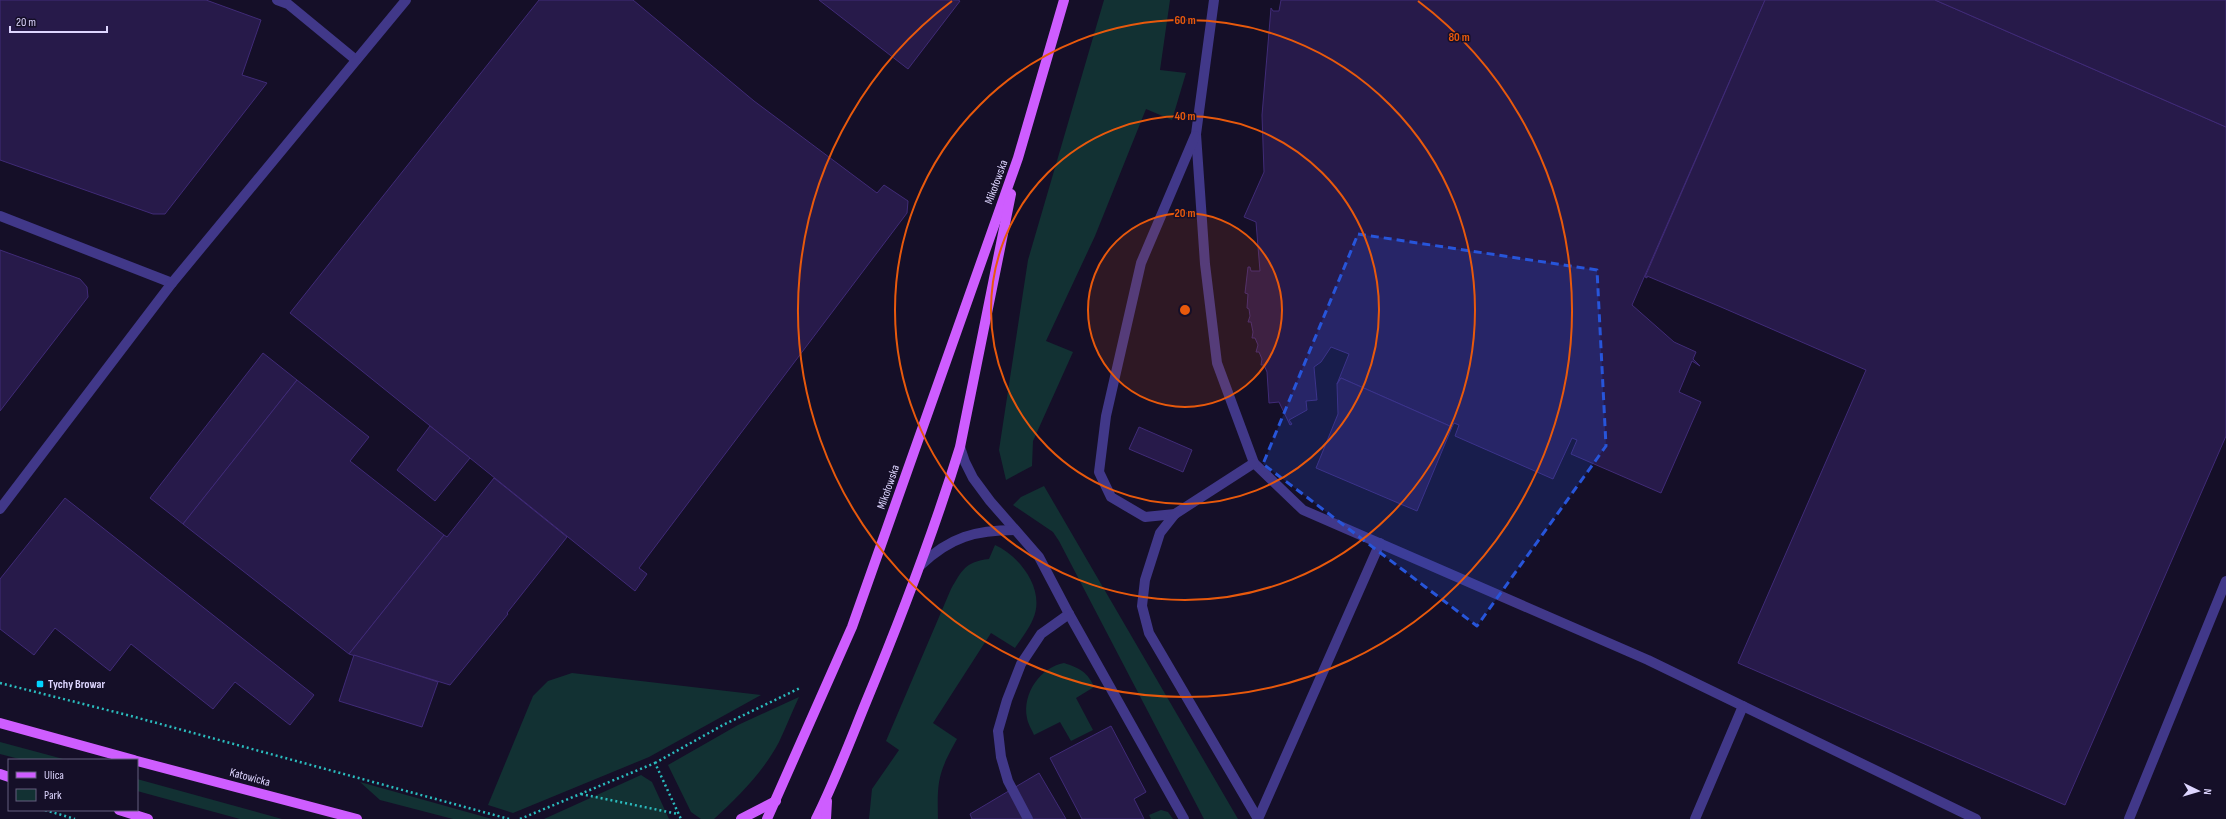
<svg xmlns="http://www.w3.org/2000/svg" width="2226" height="819" font-family="'Sofia Sans Condensed',sans-serif">
<style>
.green{fill:#123133}
.building{fill:#271a4a;stroke:#402b77}
.lines{fill:none;stroke-linecap:round;stroke-linejoin:round}
.path{stroke:#2bbcbe;stroke-width:2.5;stroke-dasharray:2 3;stroke-linecap:butt}
.minor{stroke:#413889;stroke-width:10}
.major{stroke:#ce5dff;stroke-width:10}
.marked{fill:#2755da;fill-opacity:0.2;stroke:#2755da;stroke-width:3;stroke-dasharray:8 5;stroke-linejoin:round}
.ring{fill:none;stroke:#e8590c;stroke-width:2}
.poi-dot{fill:#02d4ff;stroke:#150f28;stroke-width:1.5}
.labels{text-anchor:middle;stroke-width:3;stroke-linejoin:round;paint-order:stroke}
.street-label{font-size:12px;fill:#ded6ff;stroke:#150f28}
.poi-label{font-size:12px;font-weight:bold;fill:#ded6ff;stroke:#150f28;text-anchor:start}
.centre{fill:#e8590c;stroke:#150f28;stroke-width:2}
.ring-label{font-size:12px;text-anchor:middle;font-weight:bold;fill:#e8590c;stroke:#150f28;stroke-width:3;stroke-linejoin:round;paint-order:stroke}
</style>
<rect width="100%" height="100%" fill="#150f28"/>
<!-- green -->
<g class="green">
<polygon points="1104,0 1170,0 1160,70 1186,73 1172,120 1146,109 1095,236 1046,341 1073,352 1033,441 1032,466 1006,480 999,450 1028,260"/>
<polygon points="1044,486 1238,819 1204,819 1059,541 1053,532 1013,505 1021,497"/>
<path d="M 995,545 C 1020,556 1046,590 1033,619 C 1029,629 1021,639 1015,648 L 991,633 L 933,723 L 957,739 C 938,773 937,781 938,819 L 869,819 L 872,789 L 899,750 L 886,741 L 951,589 C 962,570 965,562 989,559 Z"/>
<path d="M 1064,663 C 1079,668 1088,672 1094,687 L 1076,698 L 1093,730 L 1071,741 L 1060,722 L 1034,735 C 1032,730 1028,724 1027,718 C 1022,693 1041,667 1064,663 Z"/>
<polygon points="572,673 761,695 649,757 513,813 488,805 533,696 548,681"/>
<path d="M 799,697 C 792,712 786,727 779,742 C 763,772 739,796 714,819 L 701,819 L 691,812 L 668,765 L 738,725 Z"/>
<polygon points="0,742 67,760 23,760 0,754"/>
<polygon points="641,775 652,782 669,819 544,819"/>
<polygon points="137,779 282,819 240,819 137,791"/>
<polygon points="360,782 492,819 453,819 380,800"/>
<polygon points="1161,810 1168,812 1173,819 1151,819 1149,815"/>
</g>
<!-- building -->
<g class="building">
<polygon points="0,0 206,0 261,20 242,75 267,83 165,214 153,214 0,160"/>
<polygon points="539,0 633,0 754,101 877,193 884,185 908,201 907,213 639,568 647,574 635,591 290,313"/>
<polygon points="819,0 958,0 960,1 908,69"/>
<polygon points="1281,0 1765,0 1632,305 1674,342 1696,352 1693,359 1700,366 1692,361 1679,392 1701,402 1661,493 1571,454 1577,440 1572,438 1553,479 1455,436 1459,425 1454,423 1452,427 1341,378 1337,384 1349,354 1331,347 1321,362 1314,367 1317,400 1306,401 1307,410 1289,420 1292,424 1290,425 1279,402 1269,403 1267,372 1264,365 1261,365 1262,359 1259,352 1256,352 1258,345 1255,338 1252,338 1253,332 1251,322 1248,322 1250,316 1249,309 1247,308 1248,294 1245,293 1248,267 1250,267 1251,271 1260,271 1256,222 1244,217 1264,172 1262,115 1271,8 1273,11 1279,11"/>
<polygon points="1765,0 1935,0 2226,127 2226,436 2065,805 1738,663 1866,370 1721,307 1647,276 1647,278 1645,277"/>
<polygon points="1935,0 2226,0 2226,127"/>
<polygon points="0,250 80,279 87,287 88,297 0,411"/>
<polygon points="263,353 297,380 183,524 150,498"/>
<polygon points="1341,378 1452,427 1417,511 1316,468 1338,414 1337,384"/>
<polygon points="297,380 369,437 350,461 444,535 349,654 183,524"/>
<polygon points="430,426 470,458 435,501 397,470"/>
<polygon points="1139,427 1192,450 1183,472 1129,449"/>
<polygon points="494,478 567,537 507,613 508,614 450,685 349,654 444,535 447,537"/>
<polygon points="65,498 314,695 290,725 235,682 213,709 131,644 110,671 55,628 34,655 0,629 0,579"/>
<polygon points="354,655 438,682 422,727 339,701"/>
<polygon points="1111,726 1146,792 1134,799 1144,819 1082,819 1050,758"/>
<polygon points="1039,773 1066,819 972,819 970,814"/>
</g>
<g class="lines">
<!-- path -->
<g class="path">
<polyline points="0,683 131,716 509,819"/>
<polyline points="655,763 723,725 800,688"/>
<polyline points="581,794 678,814"/>
<polyline points="45,810 75,819"/>
<polyline points="520,819 655,763 681,819"/>
</g>
<!-- minor -->
<g class="minor">
<polyline points="277,0 288,4 356,60"/>
<polyline points="1214,0 1196,134 1205,264 1217,363 1254,463 1303,510 1648,660 1976,819"/>
<polyline points="1195,136 1141,263 1106,416 1099,472 1111,497 1145,517 1175,514 1254,463"/>
<polyline points="0,216 172,283"/>
<polyline points="960,447 965,462 973,478 990,501 1039,557 1069,614 1184,819"/>
<polyline points="0,509 172,283 406,0"/>
<polyline points="1175,514 1160,533 1145,580 1142,606 1149,633 1258,819"/>
<path d="M 921,565 C 950,537 976,530 1015,530"/>
<polyline points="1028,819 1008,781 1001,757 998,731 1007,700 1021,664 1041,634 1069,614"/>
<polyline points="1258,819 1380,543"/>
<polyline points="1695,819 1743,706"/>
<polyline points="2129,819 2226,581"/>
</g>
<!-- major -->
<g class="major">
<polyline points="0,723 134,760"/>
<polyline points="137,761 357,819"/>
<polyline points="0,774 9,777"/>
<polyline points="119,810 148,819"/>
<polyline points="741,819 776,801"/>
<polyline points="767,819 852,627 1018,158 1064,0"/>
<path d="M 816,819 C 835,781 850,741 866,702 C 901,618 933,534 960,447 L 1011,194"/>
<polyline points="826,819 827,801"/>
</g>
</g>
<!-- marked area -->
<path class="marked" d="M 1358,234 L 1597,270 L 1606,446 L 1477,626 L 1263,464 Z"/>
<!-- distance rings -->
<circle cx="1185" cy="310" r="97" fill="#e8590c" fill-opacity=".12"/>
<g class="ring">
<circle cx="1185" cy="310" r="97"/>
<circle cx="1185" cy="310" r="194"/>
<circle cx="1185" cy="310" r="290"/>
<path d="M1418 1A387 387 0 1 1 952 1"/>
</g>
<!-- markers -->
<rect class="poi-dot" x="36" y="680" width="8" height="8" rx="2"/>
<g class="labels">
<!-- street labels -->
<g class="street-label">
<text transform="translate(996 182) rotate(-70)" y="4">Mikołowska</text>
<text transform="translate(888 487) rotate(-71)" y="4">Mikołowska</text>
<text transform="translate(250 777) rotate(15)" y="4">Katowicka</text>
</g>
<!-- poi labels -->
<g class="poi-label">
<text x="48" y="688">Tychy Browar</text>
</g>
</g>
<circle cx="1185" cy="310" r="6" class="centre"/>
<g class="ring-label">
<text x="1185" y="24">60 m</text>
<text x="1459" y="41">80 m</text>
<text x="1185" y="120">40 m</text>
<text x="1185" y="217">20 m</text>
</g>
<!-- legend -->
<rect x="8" y="759" width="130" height="52" fill="#150f28" stroke="#655f7e"/>
<rect x="16" y="772" width="20" height="6" fill="#ce5dff" stroke="#655f7e"/>
<text x="44" y="779" font-size="12" fill="#ded6ff">Ulica</text>
<rect x="16" y="789" width="20" height="12" fill="#123133" stroke="#655f7e"/>
<text x="44" y="799" font-size="12" fill="#ded6ff">Park</text>
<!-- north arrow -->
<g transform="translate(2198 791) rotate(95)" stroke="#150f28" stroke-width="3" paint-order="stroke">
<path d="M0-3L7 15L0 10L-7 15Z" fill="#ded6ff"/>
<text y="-6" font-size="11" font-weight="bold" text-anchor="middle" fill="#ded6ff">N</text>
</g>
<!-- scale -->
<path d="M10 26v6h97v-6" fill="none" stroke="#ded6ff" stroke-width="2"/>
<text x="16" y="26" font-size="12" fill="#ded6ff" stroke="#150f28" stroke-width="3" paint-order="stroke">20 m</text>
</svg>
